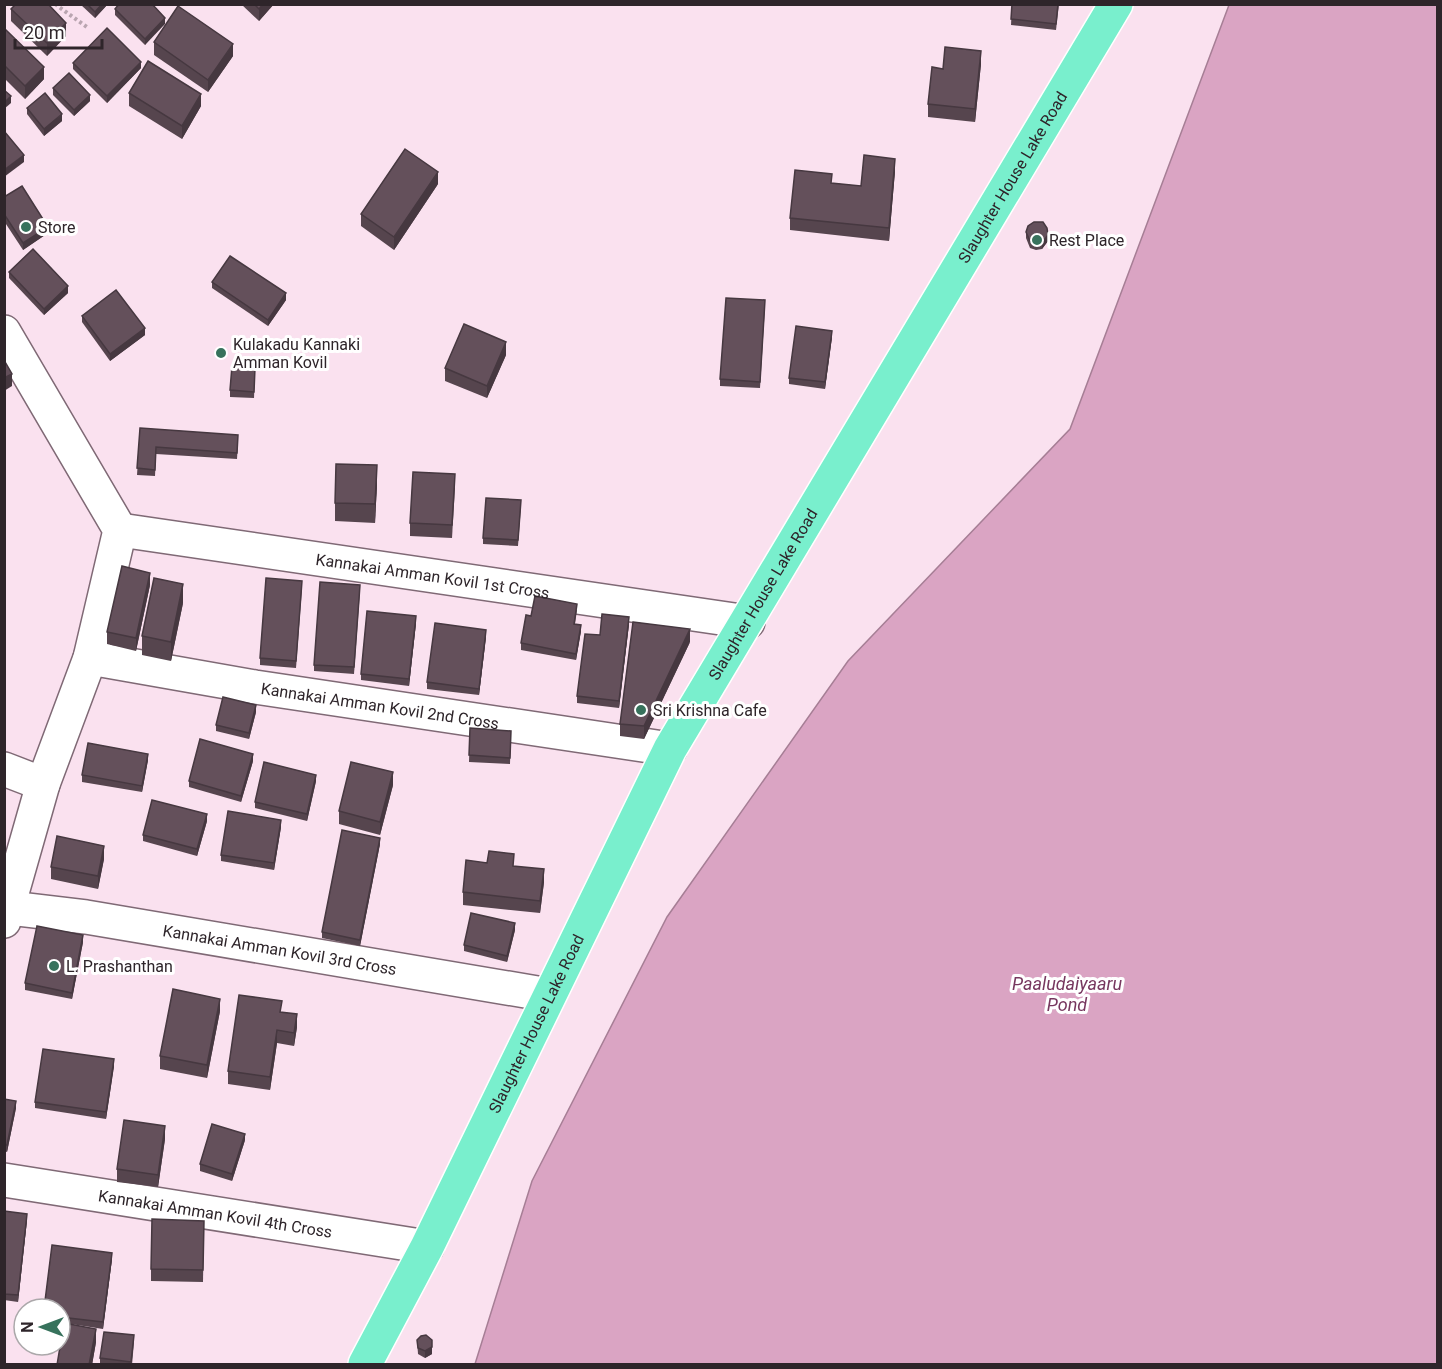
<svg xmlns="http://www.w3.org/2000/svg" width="1442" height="1369" font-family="Roboto,sans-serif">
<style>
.water{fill:#daa4c3;stroke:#a67e95;stroke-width:1.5}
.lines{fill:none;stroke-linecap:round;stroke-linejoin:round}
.minor-casing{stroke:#7f6975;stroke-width:36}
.major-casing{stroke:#fff;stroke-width:36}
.path{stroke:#b9a5b0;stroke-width:4;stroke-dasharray:3 3;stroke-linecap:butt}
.minor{stroke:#fff;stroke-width:33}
.major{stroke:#79efcd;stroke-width:33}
.wall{fill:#56454e}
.shaded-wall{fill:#463840}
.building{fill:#64505b;stroke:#463840;stroke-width:1.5}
.poi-dot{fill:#37725c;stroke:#fff;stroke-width:2}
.labels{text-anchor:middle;stroke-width:6;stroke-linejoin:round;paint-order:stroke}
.street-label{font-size:16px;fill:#2e252a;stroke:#fff}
.poi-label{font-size:16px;fill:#2e252a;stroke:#fff;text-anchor:start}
.water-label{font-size:18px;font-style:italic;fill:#77375f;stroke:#fff}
</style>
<rect width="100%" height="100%" fill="#fae1ef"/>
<!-- water -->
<polygon class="water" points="1229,5 1437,5 1437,1364 475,1364 532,1181 667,917 848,661 1070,429"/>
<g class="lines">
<defs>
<g id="minor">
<polyline points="4,332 120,530 90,658 43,784 4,921"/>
<path id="s1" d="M 120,530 L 748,622"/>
<path id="s2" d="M 90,658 L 255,687 L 670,749"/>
<polyline points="4,769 43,784"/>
<path id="s3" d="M 10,908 L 86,917 L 549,995"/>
<path id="s4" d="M 4,1180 L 427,1247"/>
</g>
<g id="major">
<path id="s5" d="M 365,1364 L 427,1247 L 670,749 L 1116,4"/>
</g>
</defs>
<!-- minor casing -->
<use href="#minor" class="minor-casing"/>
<!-- major casing -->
<use href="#major" class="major-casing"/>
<!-- path -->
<polyline class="path" points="55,4 87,27"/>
<!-- minor -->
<use href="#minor" class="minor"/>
<!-- major -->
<use href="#major" class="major"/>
</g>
<!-- wall -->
<g class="wall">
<polygon points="80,4 108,4 95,18"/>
<polygon points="241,4 274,4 259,21"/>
<polygon points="1012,4 1059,4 1056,30 1011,25"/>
<polygon points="11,9 66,36 47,56 11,21"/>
<polygon points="115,9 165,18 145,45 115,15"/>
<polygon points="4,30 44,79 25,99 4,78"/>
<polygon points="154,42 233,56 208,92 154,55"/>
<polygon points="73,63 141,68 107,103 73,69"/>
<polygon points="981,64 975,122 928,117 928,104 943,69"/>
<polygon points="53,88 90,101 74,116 53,95"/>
<polygon points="129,93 201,106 182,139 129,106"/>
<polygon points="27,108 62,121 44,136 27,114"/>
<polygon points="895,171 889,241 790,230 790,218 832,183 861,186"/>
<polygon points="438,184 394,250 361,226 361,214"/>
<polygon points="4,197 48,233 23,250 4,221"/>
<polygon points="1026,232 1048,241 1042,249 1036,250 1030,248 1026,238"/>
<polygon points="9,272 68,293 44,315 9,278"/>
<polygon points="212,282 286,300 268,326 212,288"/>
<polygon points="765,307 760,388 720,386 720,379"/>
<polygon points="82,316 145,335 110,361 82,322"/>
<polygon points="832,337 825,389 789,384 789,378"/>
<polygon points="506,355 487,398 445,381 445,368"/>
<polygon points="255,368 254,398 230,397 230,390"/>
<polygon points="140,428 238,442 237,459 156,454 155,476 137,475"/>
<polygon points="377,484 375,523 335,521 335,503"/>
<polygon points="455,487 452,538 410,536 410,523"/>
<polygon points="521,506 518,546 483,544 483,538"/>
<polygon points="150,585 136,651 107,644 107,632"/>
<polygon points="302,588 296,668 260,665 260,658"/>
<polygon points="360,591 354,674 314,671 314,665"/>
<polygon points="183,603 171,661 142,655 142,636"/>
<polygon points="577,610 575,624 581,631 576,660 521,650 521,643 531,616"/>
<polygon points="416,623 409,686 361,680 361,674"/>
<polygon points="629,624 619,708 577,703 577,696 600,635"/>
<polygon points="486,637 479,695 427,689 427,682"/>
<polygon points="690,642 644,739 620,736 620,724"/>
<polygon points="256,712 249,739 216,731 216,725"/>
<polygon points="470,728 511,731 510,764 469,762"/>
<polygon points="148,760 142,792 82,782 82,775"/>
<polygon points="253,761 241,802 189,787 189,781"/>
<polygon points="316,781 307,821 255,808 255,802"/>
<polygon points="393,785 380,835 339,824 339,811"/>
<polygon points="207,821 197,856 143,841 143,835"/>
<polygon points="281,827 274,870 221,861 221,855"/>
<polygon points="380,844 360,946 322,938 322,932"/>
<polygon points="104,859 98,889 51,879 51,867"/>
<polygon points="514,866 544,882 540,913 463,905 463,892"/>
<polygon points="515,930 507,962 464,951 464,945"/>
<polygon points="83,942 72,999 25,990 25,983"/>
<polygon points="220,1011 207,1078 160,1069 160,1056"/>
<polygon points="282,1012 297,1027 294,1046 277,1043 270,1090 228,1084 228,1071"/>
<polygon points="114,1066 106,1119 35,1108 35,1102"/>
<polygon points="4,1099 16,1108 7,1152 4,1151"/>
<polygon points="165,1139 158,1187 117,1182 117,1169"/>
<polygon points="245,1140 232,1181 200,1171 200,1164"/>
<polygon points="4,1211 27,1220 18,1302 4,1300"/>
<polygon points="204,1221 203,1282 151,1281 151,1269"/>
<polygon points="112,1259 103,1329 71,1324 96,1342 92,1365 57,1365 64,1324 60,1323 60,1309"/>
<polygon points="417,1340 432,1354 425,1358 418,1354"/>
<polygon points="134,1342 132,1365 100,1364 100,1358"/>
</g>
<!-- shaded-wall -->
<g class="shaded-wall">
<polygon points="102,4 108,4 95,18 95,12"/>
<polygon points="263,4 274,4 259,21 259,9"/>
<polygon points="165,18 165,24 145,45 145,39"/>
<polygon points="66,23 66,36 47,56 47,43"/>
<polygon points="233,44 233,56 208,92 208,80"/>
<polygon points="981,51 981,64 975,122 975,109"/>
<polygon points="141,62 141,68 107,103 107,96"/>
<polygon points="44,67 44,79 25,99 25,86"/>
<polygon points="201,94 201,106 182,139 182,126"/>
<polygon points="90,95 90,101 74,116 74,110"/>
<polygon points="11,96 11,103 4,109 4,103"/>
<polygon points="62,114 62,121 44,136 44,129"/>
<polygon points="24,155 24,162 4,177 4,170"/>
<polygon points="895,159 895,171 889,241 889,228"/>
<polygon points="438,172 438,184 394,250 394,237"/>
<polygon points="48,227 48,233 23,250 23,243"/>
<polygon points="1048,235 1048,241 1042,249 1042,243"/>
<polygon points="68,286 68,293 44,315 44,309"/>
<polygon points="286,293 286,300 268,326 268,320"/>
<polygon points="145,328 145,335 110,361 110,354"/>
<polygon points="832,331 832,337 825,389 825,382"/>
<polygon points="506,342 506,355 487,398 487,386"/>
<polygon points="12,374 12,386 4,391 4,378"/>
<polygon points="377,465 377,484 375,523 375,504"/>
<polygon points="150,573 150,585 136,651 136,638"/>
<polygon points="183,584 183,603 171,661 171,642"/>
<polygon points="416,616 416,623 409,686 409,679"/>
<polygon points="629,617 629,624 619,708 619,701"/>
<polygon points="581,625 581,631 576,660 576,654"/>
<polygon points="690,629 690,642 644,739 644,726"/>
<polygon points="486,630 486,637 479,695 479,689"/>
<polygon points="256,705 256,712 249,739 249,733"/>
<polygon points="148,754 148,760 142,792 142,786"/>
<polygon points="253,754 253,761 241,802 241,796"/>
<polygon points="393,772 393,785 380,835 380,822"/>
<polygon points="316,775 316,781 307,821 307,814"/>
<polygon points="207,814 207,821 197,856 197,849"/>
<polygon points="281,820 281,827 274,870 274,863"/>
<polygon points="380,838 380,844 360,946 360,940"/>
<polygon points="104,846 104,859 98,889 98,876"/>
<polygon points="544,869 544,882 540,913 540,901"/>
<polygon points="515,923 515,930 507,962 507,956"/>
<polygon points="83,935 83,942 72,999 72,993"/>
<polygon points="220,999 220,1011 207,1078 207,1065"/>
<polygon points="297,1014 297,1027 294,1046 294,1033"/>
<polygon points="277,1030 277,1043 270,1090 270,1077"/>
<polygon points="114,1059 114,1066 106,1119 106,1112"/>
<polygon points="16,1101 16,1108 7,1152 7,1145"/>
<polygon points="165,1126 165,1139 158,1187 158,1175"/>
<polygon points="245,1134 245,1140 232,1181 232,1174"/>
<polygon points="27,1214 27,1220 18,1302 18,1295"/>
<polygon points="112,1253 112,1259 103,1329 103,1322"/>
<polygon points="96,1329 96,1342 92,1365 89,1365"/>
<polygon points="432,1340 432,1354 425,1358 425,1351"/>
</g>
<!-- building -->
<g class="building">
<polygon points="16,4 48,4 66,23 47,43 11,9"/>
<polygon points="87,4 102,4 95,12"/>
<polygon points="119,4 152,4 165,18 145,39 115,9"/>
<polygon points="254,4 263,4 259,9"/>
<polygon points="1012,4 1058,4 1056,24 1011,19"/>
<polygon points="178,6 233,44 208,80 154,42"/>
<polygon points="107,28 141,62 107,96 73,63"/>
<polygon points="5,29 44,67 25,86 4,65"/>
<polygon points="945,47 981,51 975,109 928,104 932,67 943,69"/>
<polygon points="148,61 201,94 182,126 129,93"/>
<polygon points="69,73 90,95 74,110 53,88"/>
<polygon points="4,90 11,96 4,103"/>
<polygon points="45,93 62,114 44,129 27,108"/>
<polygon points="4,131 24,155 4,170"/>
<polygon points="405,149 438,172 394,237 361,214"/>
<polygon points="864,155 895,159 889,228 790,218 795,170 832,174 831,183 861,186"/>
<polygon points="22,186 48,227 23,243 4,214 4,197"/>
<polygon points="1034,222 1043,222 1047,228 1048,235 1042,243 1036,244 1030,241 1026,232 1028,226"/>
<polygon points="33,249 68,286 44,309 9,272"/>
<polygon points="230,256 286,293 268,320 212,282"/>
<polygon points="116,290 145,328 110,354 82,316"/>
<polygon points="726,298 765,300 760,382 720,379"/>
<polygon points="464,324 506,342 487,386 445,368"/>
<polygon points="796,326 832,331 825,382 789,378"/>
<polygon points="4,360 12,374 4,378"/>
<polygon points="232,366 255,368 254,392 230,390"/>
<polygon points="140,428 238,435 237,453 156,447 155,470 137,468"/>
<polygon points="336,464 377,465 375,504 335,503"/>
<polygon points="413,472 455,474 452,525 410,523"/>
<polygon points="486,498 521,500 518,540 483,538"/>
<polygon points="122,566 150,573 136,638 107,632"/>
<polygon points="154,578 183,584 171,642 142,636"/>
<polygon points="266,578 302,581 296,661 260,658"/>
<polygon points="320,582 360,585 354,667 314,665"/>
<polygon points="535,596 577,604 574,624 581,625 576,654 521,643 526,615 531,616"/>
<polygon points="367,611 416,616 409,679 361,674"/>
<polygon points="602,614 629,617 619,701 577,696 585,634 600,635"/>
<polygon points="633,622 690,629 644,726 620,724"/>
<polygon points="435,623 486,630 479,689 427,682"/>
<polygon points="223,697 256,705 249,733 216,725"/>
<polygon points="470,728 511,731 510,758 469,755"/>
<polygon points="200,739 253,754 241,796 189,781"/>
<polygon points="88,743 148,754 142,786 82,775"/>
<polygon points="264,762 316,775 307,814 255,802"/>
<polygon points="351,762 393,772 380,822 339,811"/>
<polygon points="152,800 207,814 197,849 143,835"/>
<polygon points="228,811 281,820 274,863 221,855"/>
<polygon points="342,830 380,838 360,940 322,932"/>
<polygon points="57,836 104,846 98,876 51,867"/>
<polygon points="489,851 514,854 513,866 544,869 540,901 463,892 466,860 487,863"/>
<polygon points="471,913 515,923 507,956 464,945"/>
<polygon points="37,926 83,935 72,993 25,983"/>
<polygon points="173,989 220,999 207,1065 160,1056"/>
<polygon points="239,995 282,1001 280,1012 297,1014 294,1033 277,1030 270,1077 228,1071"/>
<polygon points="43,1049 114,1059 106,1112 35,1102"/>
<polygon points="4,1099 16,1101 7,1145 4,1145"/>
<polygon points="124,1120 165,1126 158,1175 117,1169"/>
<polygon points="212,1124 245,1134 232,1174 200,1164"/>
<polygon points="4,1211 27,1214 18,1295 4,1294"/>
<polygon points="152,1219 204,1221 203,1270 151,1269"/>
<polygon points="52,1245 112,1253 103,1322 60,1317 60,1309 44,1309"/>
<polygon points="64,1323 96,1329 89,1365 57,1365"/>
<polygon points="104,1332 134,1335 131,1362 100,1358"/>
<polygon points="426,1335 432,1340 432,1347 425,1351 418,1348 417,1340 421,1336"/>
</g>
<!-- markers -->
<g class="poi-dot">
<circle cx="26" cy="227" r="6"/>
<circle cx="1037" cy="240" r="6"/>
<circle cx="221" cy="353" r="6"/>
<circle cx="641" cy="710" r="6"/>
<circle cx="54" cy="966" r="6"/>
</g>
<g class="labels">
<!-- street labels -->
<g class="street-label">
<text dy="6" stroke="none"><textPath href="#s5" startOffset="1353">Slaughter House Lake Road</textPath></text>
<text dy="6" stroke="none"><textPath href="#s1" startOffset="316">Kannakai Amman Kovil 1st Cross</textPath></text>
<text dy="6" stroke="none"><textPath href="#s5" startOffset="867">Slaughter House Lake Road</textPath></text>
<text dy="6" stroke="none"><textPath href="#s2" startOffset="294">Kannakai Amman Kovil 2nd Cross</textPath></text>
<text dy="6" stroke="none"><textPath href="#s3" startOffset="273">Kannakai Amman Kovil 3rd Cross</textPath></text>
<text dy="6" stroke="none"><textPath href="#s5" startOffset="381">Slaughter House Lake Road</textPath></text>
<text dy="6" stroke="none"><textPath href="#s4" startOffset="214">Kannakai Amman Kovil 4th Cross</textPath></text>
</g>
<!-- poi labels -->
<g class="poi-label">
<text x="38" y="233">Store</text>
<text x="1049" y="246">Rest Place</text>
<text x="233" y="350">Kulakadu Kannaki<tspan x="233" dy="18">Amman Kovil</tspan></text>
<text x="653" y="716">Sri Krishna Cafe</text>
<text x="66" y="972">L. Prashanthan</text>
</g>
<!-- water labels -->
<g class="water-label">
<text x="1067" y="990">Paaludaiyaaru<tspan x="1067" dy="21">Pond</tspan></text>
</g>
</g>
<!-- border -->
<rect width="1442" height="1369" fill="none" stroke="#2e252a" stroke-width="12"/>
<!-- north arrow -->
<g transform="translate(42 1327) rotate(270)"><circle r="28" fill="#ffffff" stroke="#aba8aa" stroke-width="1.5"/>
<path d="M0-4.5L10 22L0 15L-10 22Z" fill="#37725c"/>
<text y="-9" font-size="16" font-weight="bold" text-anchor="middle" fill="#2e252a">N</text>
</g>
<!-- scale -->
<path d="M15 39v9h87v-9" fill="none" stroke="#2e252a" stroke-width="3"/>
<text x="24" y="39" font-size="18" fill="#2e252a" stroke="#ffffff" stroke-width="4.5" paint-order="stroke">20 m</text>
</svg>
